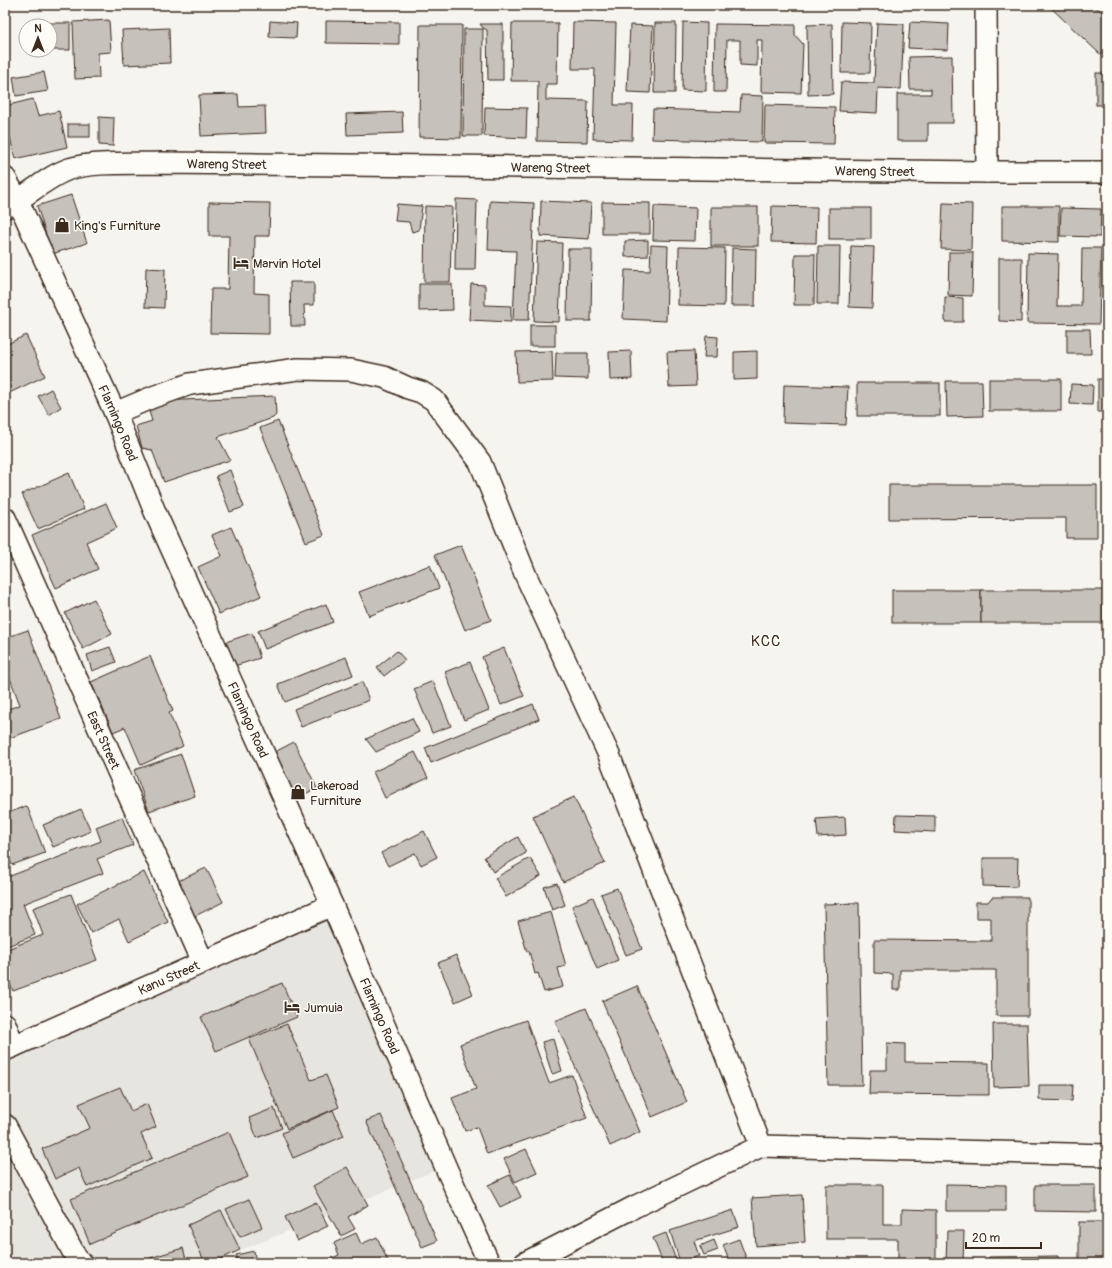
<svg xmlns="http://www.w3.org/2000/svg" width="1112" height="1268" font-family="Pangolin,sans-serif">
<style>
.built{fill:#e7e5df}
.building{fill:#c7c1bb;stroke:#3b2a1e}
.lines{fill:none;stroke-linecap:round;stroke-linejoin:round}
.street-casing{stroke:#3b2a1e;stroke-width:24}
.street{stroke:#fdfcf7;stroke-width:21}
.labels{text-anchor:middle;stroke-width:3;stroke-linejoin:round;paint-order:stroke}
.street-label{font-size:13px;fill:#3b2a1e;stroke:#fdfcf7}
.poi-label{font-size:13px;fill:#3b2a1e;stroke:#fdfcf7;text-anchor:start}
.quarter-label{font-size:15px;letter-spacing:1px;fill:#3b2a1e;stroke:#fdfcf7}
</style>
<rect width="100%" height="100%" fill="#f5f4ee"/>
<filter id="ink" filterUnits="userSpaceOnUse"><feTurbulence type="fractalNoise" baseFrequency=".025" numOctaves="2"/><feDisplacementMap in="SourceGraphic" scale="8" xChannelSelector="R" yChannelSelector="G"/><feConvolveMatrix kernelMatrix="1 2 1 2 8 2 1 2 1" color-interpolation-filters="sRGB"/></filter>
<g filter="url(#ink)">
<!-- built -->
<polygon class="built" points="332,909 446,1166 210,1263 5,1263 5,1051"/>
<!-- building -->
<g class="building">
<polygon points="1048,5 1094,5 1107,17 1107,48 1101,55"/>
<polygon points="109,20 111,52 98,53 99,78 75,79 73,22"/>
<polygon points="270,21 297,23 296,38 269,37"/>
<polygon points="326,21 399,22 399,44 326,43"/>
<polygon points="573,22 616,23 614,105 633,105 632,140 593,139 595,69 572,69"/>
<polygon points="683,22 707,23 706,91 682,90"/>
<polygon points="842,22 871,23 870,73 841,73"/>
<polygon points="910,22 949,24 948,50 908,48"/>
<polygon points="42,23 70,23 70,50 50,50 50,26 42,26"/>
<polygon points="512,23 558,23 557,84 546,84 546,100 588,101 587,142 537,141 538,81 511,81"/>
<polygon points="655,23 676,23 675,93 654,93"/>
<polygon points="877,23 904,24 901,89 878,88 877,113 839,111 841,82 874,83"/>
<polygon points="480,24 503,24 503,80 488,80 487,30 483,28"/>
<polygon points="715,24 795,25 795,35 803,44 801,93 761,92 762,40 757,40 757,66 740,65 740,40 727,40 726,92 714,92"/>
<polygon points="832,24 833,94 808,95 807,25"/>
<polygon points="420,25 462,25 461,138 419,137"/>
<polygon points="630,25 653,26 650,93 627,92"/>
<polygon points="169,28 170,63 124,65 122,30"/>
<polygon points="464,29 483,29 482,136 463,136"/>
<polygon points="952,56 953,123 928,123 928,141 897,141 897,94 931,94 931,89 910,89 909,57"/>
<polygon points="44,72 48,91 16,96 13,77"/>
<rect x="1096" y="73" width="11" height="32"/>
<polygon points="238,94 239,107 265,106 266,133 201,136 199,95"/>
<polygon points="741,95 763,96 762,142 652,139 653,109 740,112"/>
<polygon points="33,99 38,116 59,111 67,147 15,159 5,115 5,106"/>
<polygon points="765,105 835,107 834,144 764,143"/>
<polygon points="485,107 527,108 526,138 484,136"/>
<polygon points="402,112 403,133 347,135 346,114"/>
<polygon points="99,117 114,118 113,146 99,145"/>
<rect x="68" y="124" width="22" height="13"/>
<polygon points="71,195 87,243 52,254 37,206"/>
<polygon points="456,199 477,200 475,270 455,270"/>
<polygon points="490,201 534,203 529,320 513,320 516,251 488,250"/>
<polygon points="541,201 591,203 589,239 540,236"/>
<polygon points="209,202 270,203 269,236 255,236 254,293 269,294 269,334 210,333 211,289 228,289 229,236 209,236"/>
<polygon points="602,202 650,203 650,234 602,234"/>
<polygon points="943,203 972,204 971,250 941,249"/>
<polygon points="397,204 422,206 419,230 412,232 409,222 395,221"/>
<polygon points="425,206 452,207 450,282 424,282"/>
<polygon points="654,206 696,208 695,241 653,240"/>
<polygon points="772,206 817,207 816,243 771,242"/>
<polygon points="1002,206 1059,206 1059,242 1002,241"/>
<rect x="711" y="207" width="47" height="39"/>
<rect x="829" y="208" width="42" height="31"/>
<polygon points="1061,208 1101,209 1100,237 1060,236"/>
<polygon points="648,240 648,256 625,257 625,241"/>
<polygon points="537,242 562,243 559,322 534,321"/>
<polygon points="1103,243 1107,243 1107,316 1102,316"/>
<polygon points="651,245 668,246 666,321 623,319 625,270 650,271"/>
<polygon points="818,246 840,246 839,304 817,304"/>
<polygon points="851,246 874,247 872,308 849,307"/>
<polygon points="679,247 725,248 724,306 678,305"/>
<polygon points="732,248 756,249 755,306 731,306"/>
<polygon points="1082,248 1101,248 1099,324 1027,323 1028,253 1058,254 1057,306 1081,306"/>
<polygon points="568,249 592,249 591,321 567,321"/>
<polygon points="949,252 973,252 972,296 948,295"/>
<polygon points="795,254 815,254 814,305 794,305"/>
<polygon points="999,258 1022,258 1021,322 999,321"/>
<polygon points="146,268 165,269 164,308 145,307"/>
<polygon points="290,282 314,282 314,305 304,305 305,326 291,326"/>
<polygon points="419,284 452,284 453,310 419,311"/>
<polygon points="471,284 485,285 485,305 511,306 511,322 469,320"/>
<polygon points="945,297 963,298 963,322 945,322"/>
<rect x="530" y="325" width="25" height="21"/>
<polygon points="1067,329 1090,329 1091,354 1067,354"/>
<polygon points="26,335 45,376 5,395 5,345"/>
<polygon points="706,336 718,337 717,357 704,357"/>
<polygon points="552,351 553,381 517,382 516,352"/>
<polygon points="631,351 632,379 610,380 609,352"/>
<polygon points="694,351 696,386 669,387 667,352"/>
<polygon points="757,351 757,379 734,380 734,352"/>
<polygon points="556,353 588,353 588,379 555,378"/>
<rect x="989" y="379" width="72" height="32"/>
<rect x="1098" y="379" width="9" height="33"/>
<polygon points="946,381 982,381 983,416 947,417"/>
<rect x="857" y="383" width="83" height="33"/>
<polygon points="1071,384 1093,385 1092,405 1070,404"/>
<polygon points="784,385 848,387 846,425 783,423"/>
<polygon points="51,389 61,407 49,415 38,396"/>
<polygon points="275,396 276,415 273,418 218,437 230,460 164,482 152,450 142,448 136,426 152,421 148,408 160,401"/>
<polygon points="278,421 324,535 306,542 260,428"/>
<polygon points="230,470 244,507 230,512 216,476"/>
<polygon points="69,473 84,509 38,529 22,494"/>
<polygon points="889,485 1097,485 1097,538 1066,538 1066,518 889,519"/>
<polygon points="106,503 117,528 86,542 98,569 56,588 32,535"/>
<polygon points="231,527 261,596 219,614 198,567 222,556 212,535"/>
<polygon points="461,545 491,620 465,630 435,555"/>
<polygon points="430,565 439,588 369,616 359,592"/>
<rect x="892" y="590" width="89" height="33"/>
<rect x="981" y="590" width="122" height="33"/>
<polygon points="94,599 112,634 83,649 65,613"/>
<polygon points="326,604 333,622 265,649 258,631"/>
<polygon points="28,630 61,719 10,738 5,725 5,710 20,705 5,665 5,638"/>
<polygon points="252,633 260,658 231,667 223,643"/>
<polygon points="110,647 116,662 92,671 87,655"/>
<polygon points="504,648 524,696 501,705 482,657"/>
<polygon points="397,651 405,660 384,676 377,667"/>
<polygon points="150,656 173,711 169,713 183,746 141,765 125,727 113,732 91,682"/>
<polygon points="346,657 353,675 285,702 278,684"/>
<polygon points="470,662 489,710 464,720 445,672"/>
<polygon points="433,681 451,726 432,733 414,689"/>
<polygon points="362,682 369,700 301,727 294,709"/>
<polygon points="533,704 539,719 431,763 425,748"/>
<polygon points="412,718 419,732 376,752 366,739"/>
<polygon points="5,734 9,746 5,747"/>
<polygon points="294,742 317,788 289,802 267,756"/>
<polygon points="415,752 428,778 385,798 373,772"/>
<polygon points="181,754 195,796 149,811 134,770"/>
<polygon points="574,797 605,863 563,882 533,816"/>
<polygon points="27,806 45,853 12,865 5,848 5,814"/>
<polygon points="81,809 91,831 53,847 43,825"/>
<polygon points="896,815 935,816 935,832 895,830"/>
<polygon points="122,817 133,845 97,859 103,873 23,904 35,935 5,947 5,878 101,841 96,827"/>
<polygon points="845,817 846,835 818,837 816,819"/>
<polygon points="424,831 437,857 421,865 415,853 388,866 381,853"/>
<polygon points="518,837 526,853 493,872 484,857"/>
<polygon points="530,858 541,876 506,897 495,878"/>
<polygon points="983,858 1018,858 1017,887 983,886"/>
<polygon points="5,859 8,867 5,868"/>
<polygon points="206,868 223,902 193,917 176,882"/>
<polygon points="144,872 168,922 129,941 119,919 91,933 77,904"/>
<polygon points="557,883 565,905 552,910 544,887"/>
<polygon points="617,888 642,949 626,955 601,894"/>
<polygon points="71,894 97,960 13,991 5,971 5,950 43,935 33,908"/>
<polygon points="593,897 618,960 597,969 572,906"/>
<polygon points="992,897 1028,897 1028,1016 996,1016 996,970 900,970 900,990 893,990 893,974 874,973 874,940 991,941 991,918 976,918 976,902 988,902"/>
<polygon points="859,903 862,1085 828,1085 824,904"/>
<polygon points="551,912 566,966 558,968 563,987 544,992 538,973 535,974 529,951 527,952 518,921"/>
<polygon points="456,955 473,994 455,1002 438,963"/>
<polygon points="282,983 297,1017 216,1051 201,1017"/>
<polygon points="637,986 687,1102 652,1117 602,1001"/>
<polygon points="586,1008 640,1132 610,1146 555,1021"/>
<polygon points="526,1020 549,1083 572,1075 587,1118 487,1154 477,1127 465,1131 452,1098 476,1089 460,1044"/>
<polygon points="287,1024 311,1080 326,1075 339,1107 287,1129 249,1039"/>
<polygon points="993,1024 1027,1024 1029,1086 994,1087"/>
<polygon points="553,1039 562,1071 552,1074 542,1042"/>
<polygon points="887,1043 905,1044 905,1062 989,1063 989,1095 869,1094 870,1070 887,1070"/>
<polygon points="1039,1085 1073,1085 1072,1101 1039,1100"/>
<polygon points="120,1087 131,1111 147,1104 156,1127 141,1134 152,1158 87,1187 79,1168 55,1179 42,1149 90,1128 79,1104"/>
<polygon points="274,1108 282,1128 257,1138 249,1118"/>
<polygon points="333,1110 344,1136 293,1158 282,1133"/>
<polygon points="381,1115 437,1241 422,1247 366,1121"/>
<polygon points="229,1132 248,1177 90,1244 71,1199"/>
<polygon points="526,1149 537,1172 515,1182 504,1159"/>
<polygon points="347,1167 368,1205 348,1217 355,1229 341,1236 313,1186"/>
<polygon points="510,1175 521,1197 500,1207 488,1185"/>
<polygon points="5,1177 9,1185 5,1187"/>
<polygon points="946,1184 1006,1185 1006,1211 946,1211"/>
<polygon points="826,1185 883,1185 883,1224 902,1224 902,1209 936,1210 936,1263 898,1263 898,1239 826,1239"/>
<polygon points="1035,1185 1096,1185 1096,1212 1035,1211"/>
<polygon points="802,1195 805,1242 756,1246 752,1198"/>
<polygon points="249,1199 262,1227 240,1237 226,1209"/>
<polygon points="316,1202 328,1226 297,1241 285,1217"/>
<polygon points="221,1210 240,1250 212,1263 205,1263 188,1225"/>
<polygon points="733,1210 739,1227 694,1241 699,1256 680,1262 670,1231"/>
<rect x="1079" y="1222" width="28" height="41"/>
<polygon points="947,1231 964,1231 963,1263 946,1263"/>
<polygon points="356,1233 361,1244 377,1237 388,1261 384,1263 321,1263 339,1255 334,1243"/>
<polygon points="666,1233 677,1263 663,1263 653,1238"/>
<polygon points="739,1239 748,1263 724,1263 729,1261 723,1245"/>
<polygon points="714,1240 718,1250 704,1255 700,1246"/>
<polygon points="183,1248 187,1263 152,1263 150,1258"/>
<polygon points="254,1251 256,1263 238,1263 236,1255"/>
<polygon points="1058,1256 1058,1263 989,1263 989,1257"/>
</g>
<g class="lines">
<defs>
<g id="street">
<polyline points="986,5 987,172"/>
<path id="s1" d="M 5,178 L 18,201 L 115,413 L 155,512 L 332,905 L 447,1170 L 489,1263"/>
<path id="s2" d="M 6,207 C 28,196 46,177 69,169 C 93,161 135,164 161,163 L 987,172 L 1107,172"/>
<polyline points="115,413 153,397 190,384 298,369 351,370 384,377 408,388 421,392 434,400 480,462 526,576 609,755 761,1146"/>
<path id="s3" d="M 5,518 L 203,962"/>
<polyline points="5,1024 14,1046"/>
<path id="s4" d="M 5,1050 L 332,905"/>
<polyline points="5,1125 77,1259 81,1263"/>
<polyline points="525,1263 634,1207 761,1146 1107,1155"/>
</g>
</defs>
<!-- street casing -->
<use href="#street" class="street-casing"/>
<!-- street -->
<use href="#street" class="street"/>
</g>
</g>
<!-- icons -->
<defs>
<symbol id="shop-bare" viewBox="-9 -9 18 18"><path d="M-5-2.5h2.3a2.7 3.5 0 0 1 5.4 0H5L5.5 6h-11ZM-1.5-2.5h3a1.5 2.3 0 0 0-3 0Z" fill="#3b2a1e" stroke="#fdfcf7" stroke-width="2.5" paint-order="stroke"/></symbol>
<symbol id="hotel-bare" viewBox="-9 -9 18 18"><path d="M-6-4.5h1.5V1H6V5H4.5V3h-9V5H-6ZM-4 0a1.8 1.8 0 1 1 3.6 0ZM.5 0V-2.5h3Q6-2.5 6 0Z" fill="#3b2a1e" stroke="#fdfcf7" stroke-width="2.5" paint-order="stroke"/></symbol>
</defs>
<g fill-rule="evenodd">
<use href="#shop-bare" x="51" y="214" width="22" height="22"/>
<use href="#hotel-bare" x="230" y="252" width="22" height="22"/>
<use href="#shop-bare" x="287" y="781" width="22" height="22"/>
<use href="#hotel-bare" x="281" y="996" width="22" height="22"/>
</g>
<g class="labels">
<!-- street labels -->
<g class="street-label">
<text dy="5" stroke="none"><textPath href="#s2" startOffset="232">Wareng Street</textPath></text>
<text dy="5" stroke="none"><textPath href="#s2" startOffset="556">Wareng Street</textPath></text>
<text dy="5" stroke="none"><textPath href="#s2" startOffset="880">Wareng Street</textPath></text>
<text dy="5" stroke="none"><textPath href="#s1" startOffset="270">Flamingo Road</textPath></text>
<text dy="5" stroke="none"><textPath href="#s1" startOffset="594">Flamingo Road</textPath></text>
<text dy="5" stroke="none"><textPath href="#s3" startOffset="243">East Street</textPath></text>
<text dy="5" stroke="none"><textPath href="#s4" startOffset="179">Kanu Street</textPath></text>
<text dy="5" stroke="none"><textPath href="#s1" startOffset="918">Flamingo Road</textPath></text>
</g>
<!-- poi labels -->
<g class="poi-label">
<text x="74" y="230">King's Furniture</text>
<text x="253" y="268">Marvin Hotel</text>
<text x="310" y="790">Lakeroad<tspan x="310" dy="15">Furniture</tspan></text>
<text x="304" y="1012">Jumuia</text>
</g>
<!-- quarter labels -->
<g class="quarter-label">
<text x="766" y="646">KCC</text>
</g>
</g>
<!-- margin -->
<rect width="1112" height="1268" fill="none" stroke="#fdfcf7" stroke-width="20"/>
<rect x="10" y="10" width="1092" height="1248" fill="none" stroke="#3b2a1e" stroke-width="1.5" filter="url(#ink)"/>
<!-- north arrow -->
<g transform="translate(38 38)"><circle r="19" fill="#fdfcf7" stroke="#afa8a0"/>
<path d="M0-3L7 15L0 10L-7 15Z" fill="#3b2a1e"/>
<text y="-6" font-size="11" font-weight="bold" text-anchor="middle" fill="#3b2a1e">N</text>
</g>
<!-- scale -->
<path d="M966 1242v6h75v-6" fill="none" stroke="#3b2a1e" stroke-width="2"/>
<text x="972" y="1242" font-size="12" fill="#3b2a1e" stroke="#fdfcf7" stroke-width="3" paint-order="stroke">20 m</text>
</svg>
